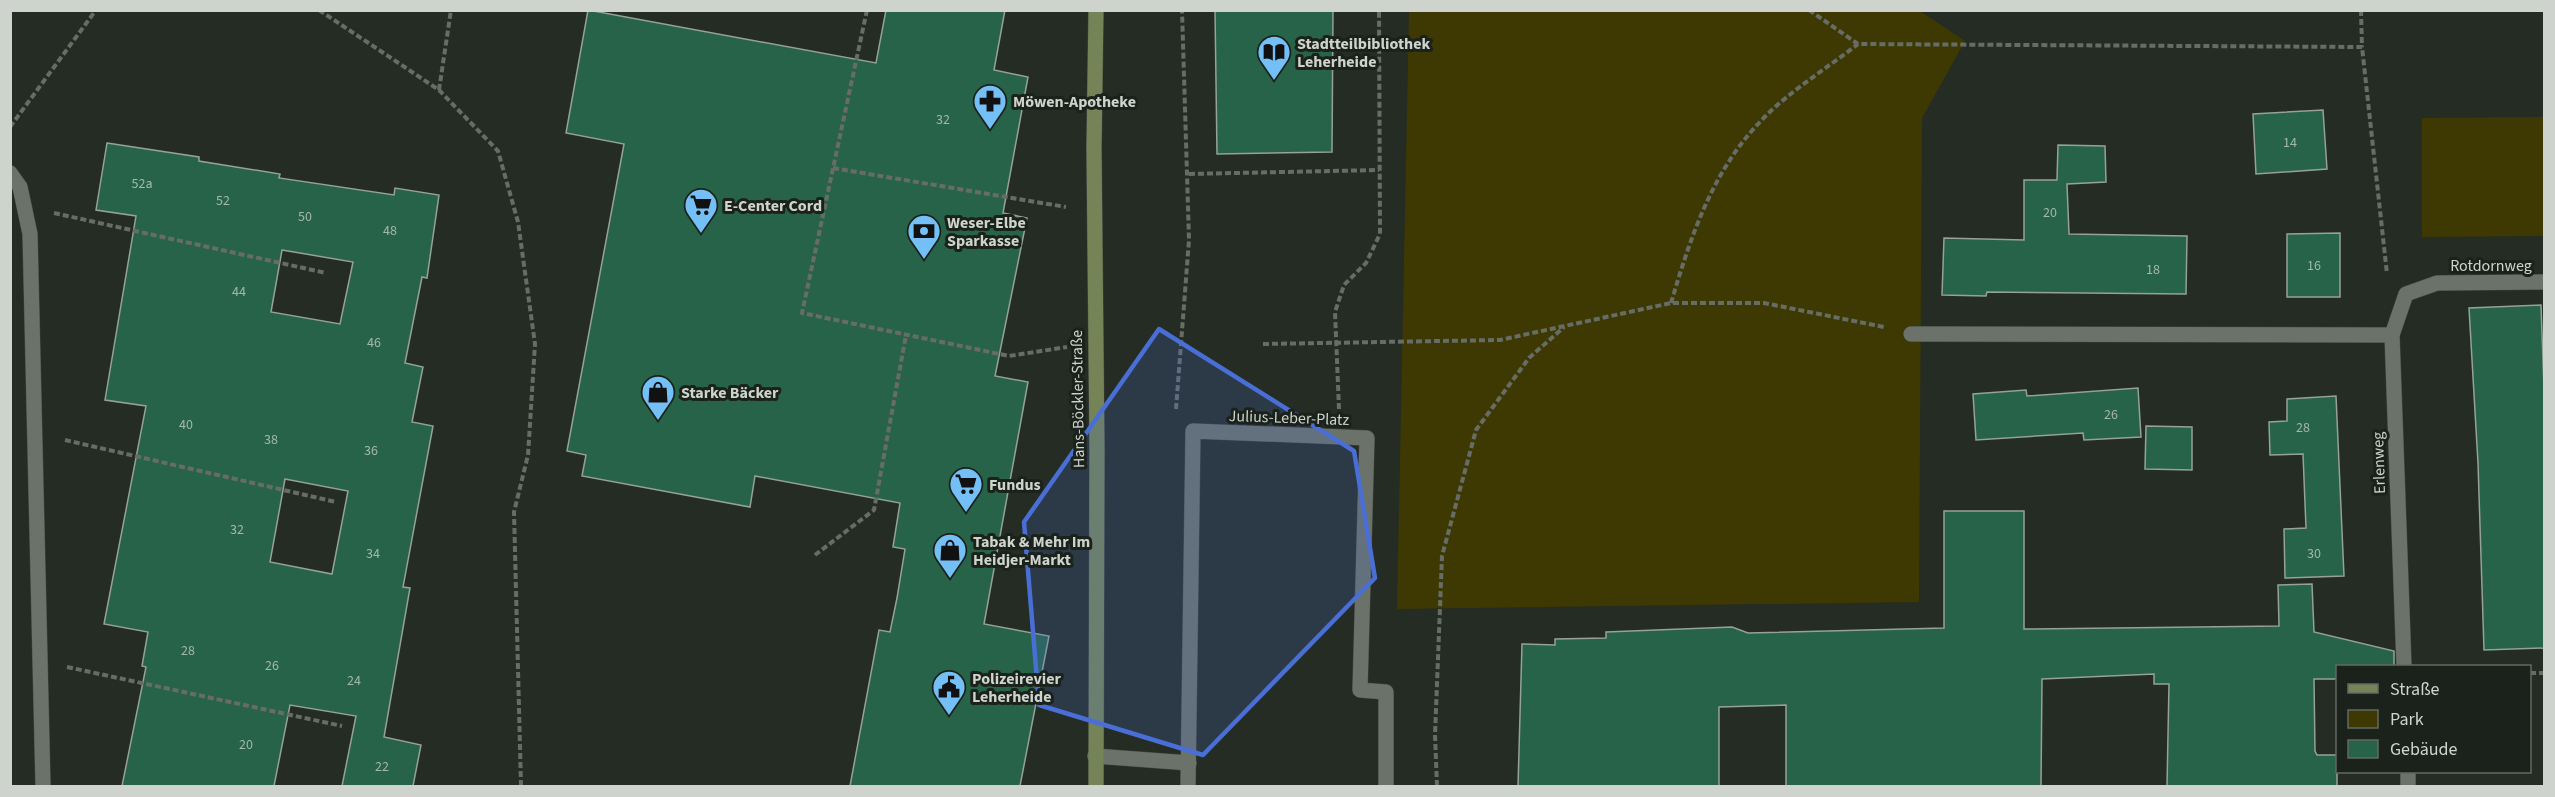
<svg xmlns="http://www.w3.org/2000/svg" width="2555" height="797" font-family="'Source Sans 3',sans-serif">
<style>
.green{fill:#3e3902}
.building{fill:#276349;stroke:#95a19a;stroke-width:1.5;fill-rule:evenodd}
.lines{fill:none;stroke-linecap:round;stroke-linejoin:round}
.lane-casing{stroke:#444943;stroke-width:16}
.street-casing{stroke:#444943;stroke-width:16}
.secondary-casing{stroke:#444943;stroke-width:16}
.path{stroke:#676d66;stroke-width:4;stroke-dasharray:6 3;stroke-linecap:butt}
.lane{stroke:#6a7269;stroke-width:15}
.street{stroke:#6a7269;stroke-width:15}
.secondary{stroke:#748457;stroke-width:15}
.marked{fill:#496fd6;fill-opacity:0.2;stroke:#496fd6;stroke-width:4.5;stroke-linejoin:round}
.labels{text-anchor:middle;stroke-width:6;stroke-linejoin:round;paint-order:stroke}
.number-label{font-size:14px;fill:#a4b7ad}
.poi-label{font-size:16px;font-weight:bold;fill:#ced3ce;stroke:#1b221b;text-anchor:start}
.street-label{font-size:16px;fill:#ced3ce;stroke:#1b221b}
</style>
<rect width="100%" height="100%" fill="#252c24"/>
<!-- green -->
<g class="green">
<polygon points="1409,11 1920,11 1965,41 1922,118 1919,602 1397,609"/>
<polygon points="2544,117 2544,236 2422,237 2422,118"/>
</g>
<!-- building -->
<g class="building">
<polygon points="588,10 876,63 886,10 1005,10 994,70 1028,77 1003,213 1027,218 995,376 1028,382 984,624 1049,636 1020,786 850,786 879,630 890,632 897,598 905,549 893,547 900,503 755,476 750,507 582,476 586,455 567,451 624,144 566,133"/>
<polygon points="1215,10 1333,10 1332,152 1217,154"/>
<polygon points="2323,110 2327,169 2256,174 2253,114"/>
<path d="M 107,143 L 199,157 L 199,161 L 280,174 L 279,178 L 394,195 L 395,188 L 439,195 L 427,278 L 422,277 L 405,363 L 423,367 L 412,422 L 433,426 L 403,587 L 410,588 L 384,737 L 421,745 L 413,786 L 342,786 L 356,716 L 290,705 L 274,786 L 122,786 L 146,667 L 142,666 L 148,632 L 104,624 L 146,406 L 105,400 L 136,216 L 96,210 ZM 282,250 L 353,262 L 340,324 L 271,312 ZM 285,479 L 348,491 L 332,574 L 270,562 Z"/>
<polygon points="2058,145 2105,146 2106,182 2067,184 2069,234 2187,236 2186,294 1987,292 1986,296 1942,295 1944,238 2024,240 2024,180 2057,180"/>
<polygon points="2340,233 2340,297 2287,297 2287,234"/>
<polygon points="2541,305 2544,389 2544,648 2484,650 2478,463 2469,308"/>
<polygon points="2138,388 2141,437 2084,440 2083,433 1976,440 1973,394 2026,390 2027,396"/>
<polygon points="2336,396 2344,576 2285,578 2284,529 2306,528 2303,454 2270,455 2269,422 2287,421 2287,399"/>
<polygon points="2146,426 2192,427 2192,470 2145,469"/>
<polygon points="1944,511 2024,511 2024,629 2279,626 2278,585 2312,584 2314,632 2394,651 2394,666 2337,666 2337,679 2314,679 2315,751 2317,755 2337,755 2337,786 2167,786 2169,684 2154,684 2154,674 2042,679 2041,786 1786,786 1786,705 1719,707 1719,786 1518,786 1522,644 1555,645 1555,639 1606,638 1606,632 1732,627 1748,633 1944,628"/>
</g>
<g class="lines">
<defs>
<g id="lane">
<polyline points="1911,334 2392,335"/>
<polyline points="1095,756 1189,763"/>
</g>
<g id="street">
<polyline points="10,173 20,187 30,234 43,786"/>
<polyline points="2404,666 2392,335 2406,294 2437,283 2544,282"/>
<polyline points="2408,772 2408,786"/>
<polyline points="1188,786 1193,431 1367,438 1360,690 1386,692 1386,786"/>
</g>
<polyline id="secondary" points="1096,786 1097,449 1094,148 1096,10"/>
</defs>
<!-- lane casing -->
<use href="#lane" class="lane-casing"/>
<!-- street casing -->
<use href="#street" class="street-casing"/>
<!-- secondary casing -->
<use href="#secondary" class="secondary-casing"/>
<!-- path -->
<g class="path">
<polyline points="319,10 439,90 498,151 518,222 535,344 528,455 514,512 521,786"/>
<polyline points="867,10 802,313 1009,356 1067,347"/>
<polyline points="1809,10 1858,44 2362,47 2387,274"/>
<polyline points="2361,10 2362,47"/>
<polyline points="439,90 451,10"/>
<polyline points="10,127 96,10"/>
<polyline points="833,168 1066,207"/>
<polyline points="1189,174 1379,170"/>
<polyline points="54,213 326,273"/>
<path d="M 1671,303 C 1690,239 1711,174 1758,124 C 1786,93 1825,70 1858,44"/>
<polyline points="1263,344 1500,340 1671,303 1764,303 1884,327"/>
<polyline points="1176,409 1189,240 1182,10"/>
<polyline points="1339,409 1335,312 1344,285 1366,263 1380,234 1379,10"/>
<polyline points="65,440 336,502"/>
<polyline points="815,555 874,510 906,335"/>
<polyline points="67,667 342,726"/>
<polyline points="2530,673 2544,673"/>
<polyline points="1437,786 1435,735 1442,556 1476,430 1529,358 1564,327"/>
</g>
<!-- lane -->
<use href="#lane" class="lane"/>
<!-- street -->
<use href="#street" class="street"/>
<!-- secondary -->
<use href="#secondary" class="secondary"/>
</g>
<!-- marked area -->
<path class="marked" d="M 1159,329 L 1354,451 L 1375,578 L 1203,755 L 1039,705 L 1024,522 Z"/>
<!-- icons -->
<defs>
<symbol id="library-pin" viewBox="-11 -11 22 30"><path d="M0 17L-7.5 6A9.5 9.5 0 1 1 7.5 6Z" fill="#74c0f6" stroke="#1b221b"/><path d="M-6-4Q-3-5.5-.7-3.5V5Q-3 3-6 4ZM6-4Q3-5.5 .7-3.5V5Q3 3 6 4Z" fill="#111"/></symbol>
<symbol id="pharmacy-pin" viewBox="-11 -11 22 30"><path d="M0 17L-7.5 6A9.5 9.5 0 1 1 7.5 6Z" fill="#74c0f6" stroke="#1b221b"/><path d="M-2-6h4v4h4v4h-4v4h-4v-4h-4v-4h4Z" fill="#111"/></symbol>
<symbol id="supermarket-pin" viewBox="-11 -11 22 30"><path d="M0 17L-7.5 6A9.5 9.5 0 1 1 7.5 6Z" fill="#74c0f6" stroke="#1b221b"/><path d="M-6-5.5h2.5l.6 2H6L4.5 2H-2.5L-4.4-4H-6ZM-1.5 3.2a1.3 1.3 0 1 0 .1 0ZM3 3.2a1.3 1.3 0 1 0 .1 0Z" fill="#111"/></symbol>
<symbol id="bank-pin" viewBox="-11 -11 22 30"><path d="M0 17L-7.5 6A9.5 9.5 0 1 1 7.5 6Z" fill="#74c0f6" stroke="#1b221b"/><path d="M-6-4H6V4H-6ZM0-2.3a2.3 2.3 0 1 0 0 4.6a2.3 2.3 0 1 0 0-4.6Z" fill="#111"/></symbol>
<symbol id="shop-pin" viewBox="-11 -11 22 30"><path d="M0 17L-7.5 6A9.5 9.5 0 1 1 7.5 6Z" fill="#74c0f6" stroke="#1b221b"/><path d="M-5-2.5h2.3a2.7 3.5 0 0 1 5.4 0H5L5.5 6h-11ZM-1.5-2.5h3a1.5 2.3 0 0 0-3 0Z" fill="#111"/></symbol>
<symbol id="civic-pin" viewBox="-11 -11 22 30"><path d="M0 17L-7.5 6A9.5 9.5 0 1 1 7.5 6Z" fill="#74c0f6" stroke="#1b221b"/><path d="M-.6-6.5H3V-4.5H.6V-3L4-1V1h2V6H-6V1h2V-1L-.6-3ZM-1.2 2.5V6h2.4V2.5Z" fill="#111"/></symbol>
</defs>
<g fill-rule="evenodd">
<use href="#library-pin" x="1255" y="33" width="38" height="52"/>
<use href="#pharmacy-pin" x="971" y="82" width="38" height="52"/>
<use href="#supermarket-pin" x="682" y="186" width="38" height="52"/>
<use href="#bank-pin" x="905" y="212" width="38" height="52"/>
<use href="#shop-pin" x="639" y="373" width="38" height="52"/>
<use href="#supermarket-pin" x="947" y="465" width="38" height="52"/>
<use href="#shop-pin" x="931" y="531" width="38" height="52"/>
<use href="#civic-pin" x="930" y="668" width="38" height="52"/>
</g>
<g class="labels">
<!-- number labels -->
<g class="number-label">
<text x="943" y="124">32</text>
<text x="2290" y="147">14</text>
<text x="142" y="188">52a</text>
<text x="223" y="205">52</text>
<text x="2050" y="217">20</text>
<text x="305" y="221">50</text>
<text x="390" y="235">48</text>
<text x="2314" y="270">16</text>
<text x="2153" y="274">18</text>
<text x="239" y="296">44</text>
<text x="374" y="347">46</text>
<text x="2111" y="419">26</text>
<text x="186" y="429">40</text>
<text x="2303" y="432">28</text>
<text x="271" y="444">38</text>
<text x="371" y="455">36</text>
<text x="237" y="534">32</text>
<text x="373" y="558">34</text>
<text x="2314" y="558">30</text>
<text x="188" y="655">28</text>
<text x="272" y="670">26</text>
<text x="354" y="685">24</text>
<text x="246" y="749">20</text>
<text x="382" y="771">22</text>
</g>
<!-- poi labels -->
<g class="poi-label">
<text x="1297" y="49">Stadtteilbibliothek<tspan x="1297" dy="18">Leherheide</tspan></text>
<text x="1013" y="107">Möwen-Apotheke</text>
<text x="724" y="211">E-Center Cord</text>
<text x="947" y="228">Weser-Elbe<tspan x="947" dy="18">Sparkasse</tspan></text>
<text x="681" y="398">Starke Bäcker</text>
<text x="989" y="490">Fundus</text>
<text x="973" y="547">Tabak &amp; Mehr Im<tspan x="973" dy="18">Heidjer-Markt</tspan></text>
<text x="972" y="684">Polizeirevier<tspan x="972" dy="18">Leherheide</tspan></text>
</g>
<!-- street labels -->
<g class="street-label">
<text x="2491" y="271">Rotdornweg</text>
<text transform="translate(1077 399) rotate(-91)" y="6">Hans-Böckler-Straße</text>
<text transform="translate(1289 417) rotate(2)" y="6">Julius-Leber-Platz</text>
<text transform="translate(2378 463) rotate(-92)" y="6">Erlenweg</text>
</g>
</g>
<!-- border -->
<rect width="2555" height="797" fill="none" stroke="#ced3ce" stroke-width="24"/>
<!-- legend -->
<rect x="2336" y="665" width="195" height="108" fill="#1b221b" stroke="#636963" stroke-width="1.5"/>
<rect x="2348" y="684" width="30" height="9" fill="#748457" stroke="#636963" stroke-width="1.5"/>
<text x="2390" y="695" font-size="18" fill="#ced3ce">Straße</text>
<rect x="2348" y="710" width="30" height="18" fill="#3e3902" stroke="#636963" stroke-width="1.5"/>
<text x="2390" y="725" font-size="18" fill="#ced3ce">Park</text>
<rect x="2348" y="740" width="30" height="18" fill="#276349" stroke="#636963" stroke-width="1.5"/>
<text x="2390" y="755" font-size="18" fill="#ced3ce">Gebäude</text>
</svg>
